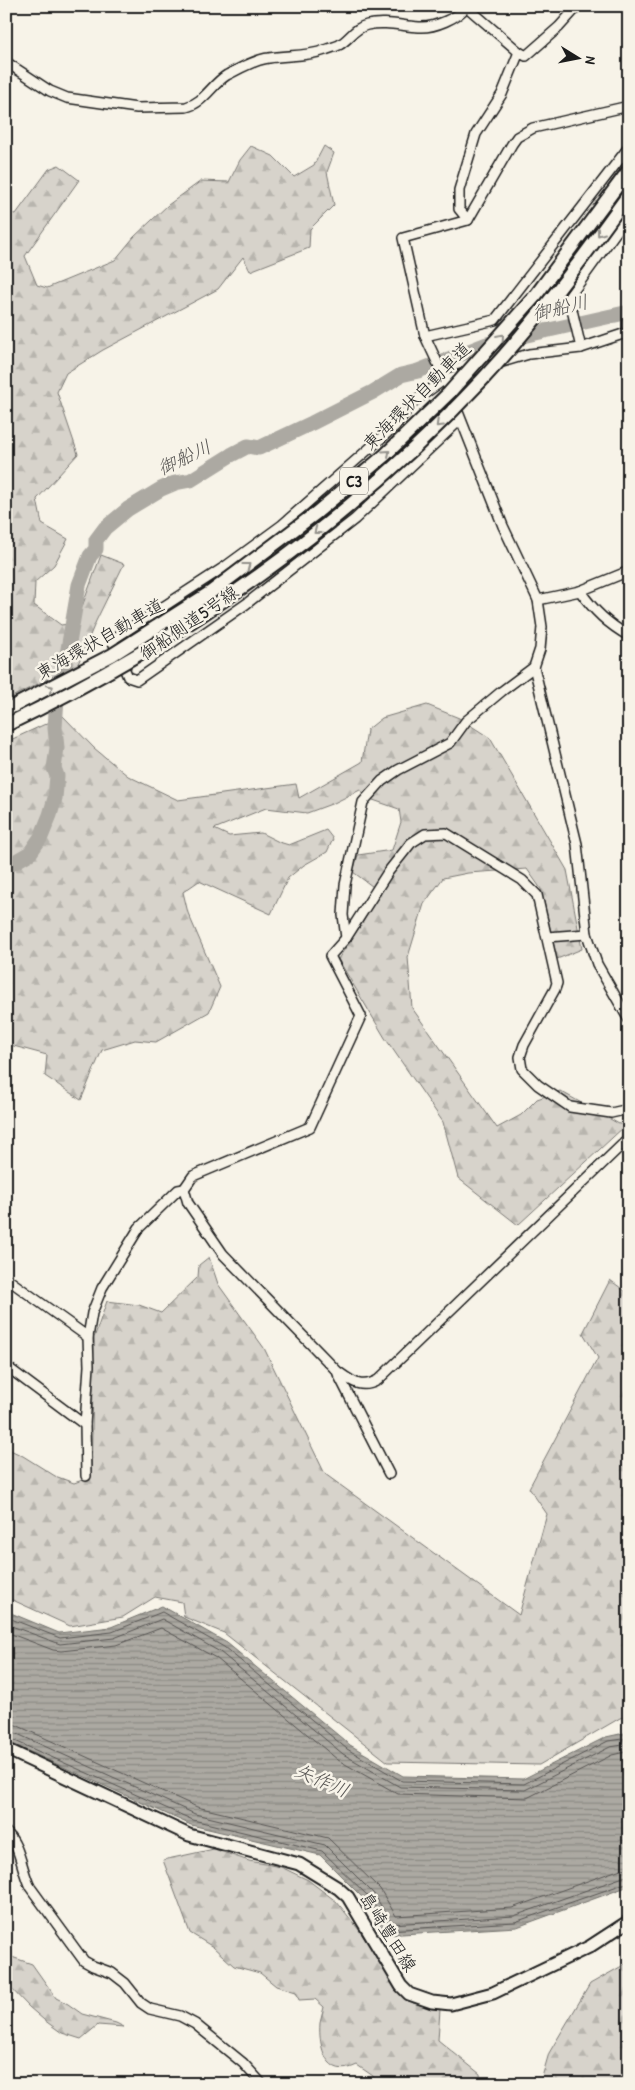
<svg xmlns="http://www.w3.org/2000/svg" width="635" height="2090" font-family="'Patrick Hand','Klee One',sans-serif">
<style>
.forest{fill:url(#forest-firs);stroke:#7a7874}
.water{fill:url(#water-rules);stroke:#72716c}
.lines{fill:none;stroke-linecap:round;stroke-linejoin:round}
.shore{stroke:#565452;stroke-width:1}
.river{stroke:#aca9a2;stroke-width:15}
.minor-casing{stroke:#1c1c1c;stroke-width:12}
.major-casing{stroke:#1c1c1c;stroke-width:15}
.minor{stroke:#f7f3e8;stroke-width:9}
.major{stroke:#f7f3e8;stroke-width:11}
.highway-bridge-casing{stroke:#1c1c1c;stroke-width:16;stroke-linecap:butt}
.highway-bridge{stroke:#f7f3e8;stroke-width:12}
.oneway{stroke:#94928c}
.labels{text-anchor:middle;stroke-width:5;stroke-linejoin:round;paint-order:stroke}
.shield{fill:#f7f3e8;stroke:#5e5c59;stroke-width:1}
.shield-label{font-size:16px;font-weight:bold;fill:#1c1c1c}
.street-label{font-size:18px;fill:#1c1c1c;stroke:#f7f3e8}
.water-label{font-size:19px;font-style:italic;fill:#565452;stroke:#f7f3e8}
</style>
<defs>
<pattern id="forest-firs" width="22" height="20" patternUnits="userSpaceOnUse" patternTransform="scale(1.25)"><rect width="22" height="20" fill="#d7d3cb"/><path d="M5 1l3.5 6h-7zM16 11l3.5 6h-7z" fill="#b8b5ae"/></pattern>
<pattern id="water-rules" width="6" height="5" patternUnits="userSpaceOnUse" patternTransform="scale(1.25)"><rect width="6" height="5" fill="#aca9a2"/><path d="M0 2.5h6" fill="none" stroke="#8b8983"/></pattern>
</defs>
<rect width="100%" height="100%" fill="#f7f3e8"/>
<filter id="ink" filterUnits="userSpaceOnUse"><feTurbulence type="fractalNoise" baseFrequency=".02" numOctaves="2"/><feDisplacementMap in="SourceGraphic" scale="10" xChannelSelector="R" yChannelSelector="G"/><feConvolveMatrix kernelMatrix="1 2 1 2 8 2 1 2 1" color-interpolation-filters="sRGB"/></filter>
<g filter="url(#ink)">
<!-- forest -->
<g class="forest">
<polygon points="251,146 273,156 294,177 314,165 324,146 334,153 327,172 334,205 310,229 309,248 250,271 243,257 218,289 103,350 66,373 57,392 78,454 37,499 42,524 68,539 54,565 35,582 34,605 61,625 76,623 101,555 124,564 96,621 78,664 6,700 6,213 16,214 49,169 59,165 79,180 25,256 37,285 47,288 115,260 134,237 168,205 201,181 229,182 240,160"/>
<polygon points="427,705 459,718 490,738 567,870 582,949 557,959 541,889 527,869 468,873 443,878 424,904 408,957 412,1008 497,1128 521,1115 537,1099 560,1091 619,1124 626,1125 518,1225 458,1178 443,1122 385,1038 338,959 363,922 380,892 353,872 358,855 392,850 401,822 399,809 373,800 360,790 334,803 307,813 266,808 214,829 229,836 261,833 279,842 289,845 326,830 333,839 327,852 304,865 288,878 271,914 199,881 183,892 188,913 220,987 209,1012 156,1042 135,1040 102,1050 81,1100 45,1076 47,1055 6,1044 6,742 63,716 94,748 128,776 178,800 296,784 299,798 362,762 367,730 382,718"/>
<polygon points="209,1257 218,1284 264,1348 325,1474 519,1615 547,1514 529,1488 598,1358 583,1333 610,1280 629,1294 629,1716 620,1718 539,1765 388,1762 224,1633 184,1617 182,1602 155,1597 123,1617 70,1626 6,1597 6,1448 23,1456 55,1476 74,1483 91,1477 94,1338 107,1301 139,1305 161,1313 198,1277 199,1265"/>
<path d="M 214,1849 L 249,1861 L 281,1867 L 308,1880 L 337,1902 L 359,1930 L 397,1988 L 413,2003 L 440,2009 L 438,2040 L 480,2074 L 481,2084 L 377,2084 L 373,2076 L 357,2065 C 327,2080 318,2047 320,2023 C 321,2018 323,2012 324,2007 L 315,1999 L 299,2000 L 296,1992 L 276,1986 L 260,1973 L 234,1966 L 213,1947 L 190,1933 L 163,1860 Z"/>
<polygon points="6,1955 32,1964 56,1998 68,2004 82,2014 116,2023 124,2027 98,2025 81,2039 62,2033 44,2020 29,2007 6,1983"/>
<polygon points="629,1962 629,2080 624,2084 540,2084 549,2053 590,1984"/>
</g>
<!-- water -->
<polygon class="water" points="162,1606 227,1643 350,1745 403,1776 523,1779 606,1737 629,1732 629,1886 517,1927 385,1935 366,1901 320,1855 191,1825 6,1741 6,1611 59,1633 111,1627"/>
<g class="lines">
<!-- shore -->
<g class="shore">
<polyline points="6,1617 60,1638 112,1632 162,1612 224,1647 347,1749 402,1781 524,1784 608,1741 629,1738"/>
<polyline points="6,1624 60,1644 114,1638 162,1619 220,1652 343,1754 400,1787 525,1790 610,1747 629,1744"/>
<polyline points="6,1632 53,1650 61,1651 116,1645 161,1628 216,1658 338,1760 398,1794 527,1798 612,1755 629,1751"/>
<polyline points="6,1723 16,1725 197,1807 328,1838 380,1889 396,1916 512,1908 621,1869 629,1868"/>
<polyline points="6,1731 13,1732 195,1814 325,1845 374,1894 392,1924 514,1916 629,1875"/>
<polyline points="6,1737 193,1820 322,1851 370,1898 389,1930 515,1922 629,1882"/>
</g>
<!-- river -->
<polyline class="river" points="6,867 30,853 41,837 50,815 55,798 57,776 54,768 57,748 55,728 57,698 58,690 63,678 79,585 90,556 96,549 96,540 105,528 128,509 161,489 175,483 191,480 231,455 248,446 259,448 312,423 373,392 401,375 418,371 487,344 629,312"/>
<defs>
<g id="minor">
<polyline points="467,7 519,52 526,56 559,27 578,6"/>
<path d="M 6,62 L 50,91 L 67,98 L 137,108 L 186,107 C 204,103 212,84 227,75 C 239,69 256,59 269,58 C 288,55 307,57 325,50 C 330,48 335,47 339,45 C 350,39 354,28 367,25 C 386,21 401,26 419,27 C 434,28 458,18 467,6"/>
<polyline points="629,106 533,128 517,137 512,144 468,220 403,238 425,336 445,379 503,526 538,600 542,627 540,649 534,667 577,844 587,934 597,964 629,1020"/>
<polyline points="468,220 459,209 459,190 476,134 502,94 519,52"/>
<polyline points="425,336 495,320 629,147"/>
<polyline points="581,348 569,297 629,214"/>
<polyline points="460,420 355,519 246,604 137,680 128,677 112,640 226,566 282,525 395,426 413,402 445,379 529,354 581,348 629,332"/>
<path d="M 580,591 C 594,611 608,624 629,636"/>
<polyline points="538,600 580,591 629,571"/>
<polyline points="547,937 587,934"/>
<polyline points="346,938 343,915 345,885 363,802 382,781 398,770 450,743 466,721 502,691 534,667"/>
<path d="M 629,1109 L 611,1113 L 570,1107 L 538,1085 L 522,1069 L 520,1057 L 524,1045 L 555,989 L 557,983 L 537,895 L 522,880 L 446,833 L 425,834 L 411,843 L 388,872 L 346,938 L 330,956 L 361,1016 L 310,1127 L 193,1176 L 184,1189 L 188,1203 L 223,1254 L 337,1371 C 351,1381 361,1390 378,1380 L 629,1138"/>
<polyline points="6,1278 88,1337"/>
<polyline points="6,1366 85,1425"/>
<polyline points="338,1374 389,1474"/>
<polyline points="86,1476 85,1425 89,1366 88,1337 92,1313 102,1288 139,1228 178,1190 184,1189"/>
<path d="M 6,1832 C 21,1847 21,1869 30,1887 L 84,1961 L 93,1966 L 112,1973 L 125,1983 L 141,2003 L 150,2009 L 180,2016 L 195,2024 L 243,2063 L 262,2084"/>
</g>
<polyline id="major" points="6,1749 189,1835 299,1864 338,1888 348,1897 401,1986 409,1994 432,2002 451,2004 493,1993 589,1947 629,1921"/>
</defs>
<!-- minor casing -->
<use href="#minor" class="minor-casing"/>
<!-- major casing -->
<use href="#major" class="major-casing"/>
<!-- minor -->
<use href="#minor" class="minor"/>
<!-- major -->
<use href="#major" class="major"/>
<defs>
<g id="highway-bridge">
<polyline points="6,710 112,655 211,592 316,513 385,455 449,393 536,295 629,170"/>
<path d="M 6,725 C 183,640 348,524 482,380 C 536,322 583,258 629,194"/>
</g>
</defs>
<!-- highway-bridge casing -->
<use href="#highway-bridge" class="highway-bridge-casing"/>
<!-- highway-bridge -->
<use href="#highway-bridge" class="highway-bridge"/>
</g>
<!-- one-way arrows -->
<defs><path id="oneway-chevron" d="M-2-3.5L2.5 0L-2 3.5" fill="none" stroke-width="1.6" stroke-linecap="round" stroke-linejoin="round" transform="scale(1.25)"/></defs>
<g class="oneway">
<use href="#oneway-chevron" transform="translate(600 233) rotate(126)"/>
<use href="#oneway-chevron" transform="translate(501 337) rotate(-49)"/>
<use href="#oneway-chevron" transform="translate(439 424) rotate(136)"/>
<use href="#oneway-chevron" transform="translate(387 453) rotate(-42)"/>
<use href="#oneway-chevron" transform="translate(317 531) rotate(142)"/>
<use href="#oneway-chevron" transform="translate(247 566) rotate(-37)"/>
<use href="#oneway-chevron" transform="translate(50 688) rotate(-27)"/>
</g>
</g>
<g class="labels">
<!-- shield labels -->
<rect class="shield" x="340" y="467.5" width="28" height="27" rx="4"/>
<g class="shield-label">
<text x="354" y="487">C3</text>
</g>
<!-- street labels -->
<g class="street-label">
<text transform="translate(417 396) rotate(-45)" y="6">東海環状自動車道</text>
<text transform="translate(189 623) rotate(-35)" y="6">御船側道5号線</text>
<text transform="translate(100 639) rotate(-30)" y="6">東海環状自動車道</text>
<text transform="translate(388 1932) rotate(58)" y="6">島崎豊田線</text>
</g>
<!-- water labels -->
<g class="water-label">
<text transform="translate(560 307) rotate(-13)" y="7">御船川</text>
<text transform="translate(184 457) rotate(-25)" y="7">御船川</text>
<text transform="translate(322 1780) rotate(23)" y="7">矢作川</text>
</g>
</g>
<!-- margin -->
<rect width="635" height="2090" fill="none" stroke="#f7f3e8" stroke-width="25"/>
<rect x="12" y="12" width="610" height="2065" fill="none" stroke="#1c1c1c" stroke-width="2" filter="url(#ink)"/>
<!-- north arrow -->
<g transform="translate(578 58) rotate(100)" stroke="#f7f3e8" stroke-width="4" paint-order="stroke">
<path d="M0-4L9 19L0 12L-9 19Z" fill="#1c1c1c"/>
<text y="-8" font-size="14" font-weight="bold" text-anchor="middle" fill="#1c1c1c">N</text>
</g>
</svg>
